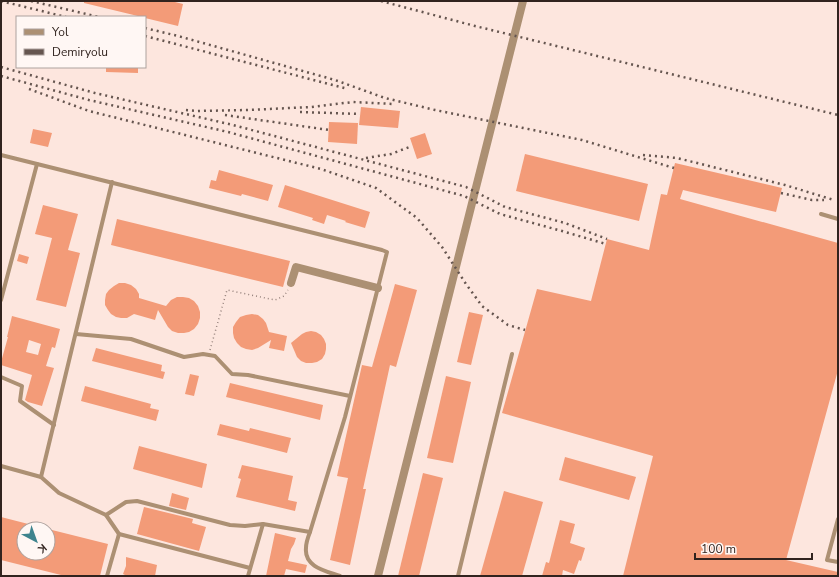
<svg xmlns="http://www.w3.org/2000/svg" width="839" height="577" font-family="'Nunito Sans',sans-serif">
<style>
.building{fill:#f39b78;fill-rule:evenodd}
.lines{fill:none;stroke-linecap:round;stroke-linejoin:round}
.path{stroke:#94817b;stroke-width:1.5;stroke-dasharray:1 3;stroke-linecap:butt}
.lane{stroke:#ac9073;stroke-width:4}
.street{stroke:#ac9073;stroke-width:8}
.rail{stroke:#65554f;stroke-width:2.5;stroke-dasharray:2 4;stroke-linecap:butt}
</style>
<rect width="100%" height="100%" fill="#fde6de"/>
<!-- building -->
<g class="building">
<polygon points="84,1 171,1 183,4 178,26 145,18 145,17 142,17 84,3"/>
<polygon points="106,67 138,67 138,73 106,72"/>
<polygon points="361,107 400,111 398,128 359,125"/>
<polygon points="329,122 358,123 357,144 328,142"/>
<polygon points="33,129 52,133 48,147 30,143"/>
<polygon points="425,133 432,154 417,159 410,138"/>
<polygon points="525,154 648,184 639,221 516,191"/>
<polygon points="675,163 782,188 776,212 683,190 680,199 838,243 838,370 786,560 838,572 838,576 623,576 653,456 502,413 537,289 591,301 607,239 649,250 661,194 667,195"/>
<polygon points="219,170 273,185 268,201 242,194 241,196 209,188 211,180 216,181"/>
<polygon points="285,185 370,212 365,228 345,222 346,221 327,215 324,224 312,220 313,218 278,207"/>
<polygon points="43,205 78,214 68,250 80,253 66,307 36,300 52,238 35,234"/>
<polygon points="117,219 290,261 283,287 111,245"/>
<polygon points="19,254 29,257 27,264 17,261"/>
<polygon points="119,283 125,283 131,285 136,289 139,294 139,298 166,306 171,300 177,297 183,297 189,298 194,301 198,306 200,312 200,318 198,324 194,329 189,332 184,333 178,333 172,331 168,327 158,310 155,320 134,314 127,318 121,318 116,317 111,314 108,310 105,305 105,300 106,294 109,290 114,286"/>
<polygon points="395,284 417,290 396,367 390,365 363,489 366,489 350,565 330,560 348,478 337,476 362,365 372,367"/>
<polygon points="469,312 483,315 471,365 457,362"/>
<polygon points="252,314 258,315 263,319 266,323 269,332 287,336 284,351 269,348 271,340 258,348 252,350 246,349 241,347 237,343 234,338 233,333 233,327 236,322 240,317 246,315"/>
<path d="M 12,316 L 60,329 L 55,348 L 52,347 L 46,366 L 54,368 L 42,406 L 28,402 L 25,400 L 32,375 L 1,365 L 1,362 L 8,337 L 7,337 ZM 29,340 L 41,344 L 38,355 L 26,352 Z"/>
<polygon points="311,331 316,332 321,335 324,339 326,344 326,349 325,354 322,359 317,362 312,363 306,363 301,361 297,357 291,343 302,334 306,332"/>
<polygon points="96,348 162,365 161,371 165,372 163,379 92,361"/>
<polygon points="190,374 199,376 194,396 185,394"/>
<polygon points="446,376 471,382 453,463 427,458"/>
<polygon points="230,383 323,405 320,420 226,397"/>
<polygon points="85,386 151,404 150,408 159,410 156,421 81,401"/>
<polygon points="220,424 249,431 250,428 291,438 287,453 217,435"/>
<polygon points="139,446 207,464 202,488 133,469"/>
<polygon points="565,457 636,477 629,500 559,480"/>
<polygon points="242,465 293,476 288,500 297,502 295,511 236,497 241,479 238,478"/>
<polygon points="423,473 443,478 419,576 398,576"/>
<polygon points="504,491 543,502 522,576 480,576"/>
<polygon points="172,493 189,498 186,510 169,506"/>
<polygon points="144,507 193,519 192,523 206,527 199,551 137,534"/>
<polygon points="1,517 40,527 40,529 24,529 24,553 48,553 48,529 108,544 100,576 65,576 1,560"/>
<polygon points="560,520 575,524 570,543 585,548 581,561 579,560 574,574 563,570 562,576 542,576 546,562 549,563"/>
<polygon points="275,533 296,538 294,544 291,549 288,561 307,565 305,573 286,569 284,576 266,576"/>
<polygon points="126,557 157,565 155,576 127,576 123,574 126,566"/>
</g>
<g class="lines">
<!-- path -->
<polyline class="path" points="210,350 227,290 275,300 284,296 288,290"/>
<!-- lane -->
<g class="lane">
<polyline points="1,155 382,250 387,252 345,417 310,532 263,524 248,576"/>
<polyline points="821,214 838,219"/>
<polyline points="1,300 37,164"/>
<polyline points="76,334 131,339 184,357 203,354 215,356 232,374 248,375 350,396"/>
<polyline points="1,377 22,386 20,401 54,425"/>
<polyline points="1,466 41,477 112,182"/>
<polyline points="41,477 59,493 106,515 119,534 250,568"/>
<polyline points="106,515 126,502 137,501 230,525 245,526 263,524"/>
<polyline points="838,519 827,560 838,562"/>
<path d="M 310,532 C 308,537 306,543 306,548 C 304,567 326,571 340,576"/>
<polyline points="107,576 119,534"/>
<polyline points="458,576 512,354"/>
</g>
<!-- street -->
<g class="street">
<polyline points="291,283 296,267 378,288"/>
<polyline points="378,576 523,1"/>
</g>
<!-- rail -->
<g class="rail">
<polyline points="1,1 66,17"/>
<polyline points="31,1 99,17"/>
<polyline points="381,1 475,26 838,115"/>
<polyline points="145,28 178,36 335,80 385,98 435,110 582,140 674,168"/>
<polyline points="145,36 348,89"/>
<polyline points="1,67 95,93 233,125 466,187 505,207 565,223 607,239"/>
<polyline points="1,76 89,100 228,132 464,196 500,214 562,231 606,244"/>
<polyline points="29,89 89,111 321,169 376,188 417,218 442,247 466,284 482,306 508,325 525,330"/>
<polyline points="186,110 197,111 248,110 311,107 353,102 394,104"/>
<polyline points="300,112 360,114"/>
<polyline points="225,115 329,130"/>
<polyline points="643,155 677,158 785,185 834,200"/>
<polyline points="366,158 391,154 412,146"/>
<polyline points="781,193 812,200 824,200"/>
</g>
</g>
<!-- border -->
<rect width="839" height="577" fill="none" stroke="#31231e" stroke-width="4"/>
<!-- legend -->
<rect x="16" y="16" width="130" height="52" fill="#fff7f4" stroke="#ada29e"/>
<rect x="24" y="29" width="20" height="6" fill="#ac9073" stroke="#ada29e"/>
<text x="52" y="36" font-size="12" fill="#31231e">Yol</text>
<rect x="24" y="49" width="20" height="6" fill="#65554f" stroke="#ada29e"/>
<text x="52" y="56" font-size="12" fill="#31231e">Demiryolu</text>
<!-- north arrow -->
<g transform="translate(36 541) rotate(139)"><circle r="19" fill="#fff7f4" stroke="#ada29e"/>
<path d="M0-3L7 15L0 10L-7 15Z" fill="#3e848e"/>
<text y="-6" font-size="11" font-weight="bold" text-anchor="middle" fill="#31231e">K</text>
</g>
<!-- scale -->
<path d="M695 553v6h117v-6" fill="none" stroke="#31231e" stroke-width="2"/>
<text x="701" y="553" font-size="12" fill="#31231e" stroke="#fff7f4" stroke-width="3" paint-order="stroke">100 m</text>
</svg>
